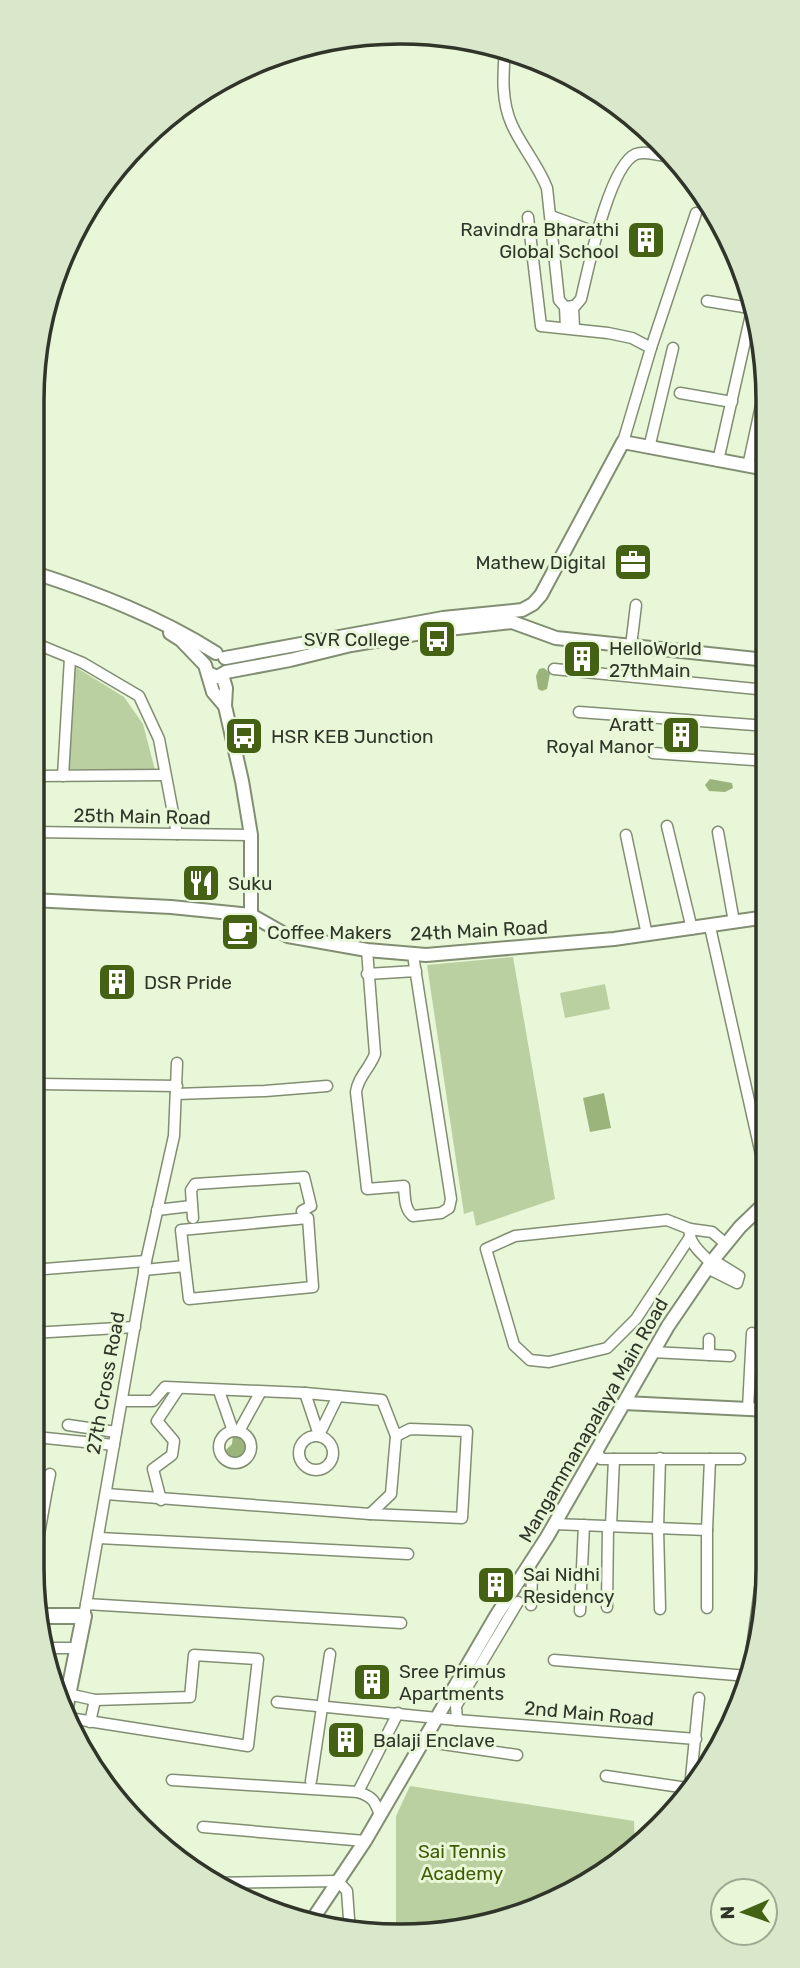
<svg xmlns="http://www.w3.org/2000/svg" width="800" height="1968" font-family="Rubik,sans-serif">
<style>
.green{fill:#bad0a0}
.water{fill:#9bb47c}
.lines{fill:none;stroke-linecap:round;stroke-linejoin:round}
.minor-casing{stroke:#818e72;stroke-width:13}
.tertiary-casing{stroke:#818e72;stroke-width:16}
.secondary-casing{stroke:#818e72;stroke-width:18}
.minor{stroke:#fff;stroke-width:10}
.tertiary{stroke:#fff;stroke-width:12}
.secondary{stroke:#fff;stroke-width:14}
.labels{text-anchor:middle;stroke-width:6;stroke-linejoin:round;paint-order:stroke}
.poi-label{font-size:19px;fill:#303529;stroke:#e8f7d8;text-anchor:start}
.street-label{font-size:19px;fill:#303529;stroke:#e8f7d8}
.park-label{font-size:19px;fill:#3f5c03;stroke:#e8f7d8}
.rim{fill:none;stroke:#303529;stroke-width:3.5}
</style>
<rect width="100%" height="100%" fill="#e8f7d8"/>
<!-- green -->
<g class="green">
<polygon points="74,666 124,697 143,724 155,770 67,769"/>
<polygon points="513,957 555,1199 476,1226 473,1211 464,1214 427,965"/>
<polygon points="605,984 610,1009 565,1018 560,993"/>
<polygon points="410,1786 634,1821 635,1846 604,1875 472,1929 396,1932 396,1816"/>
</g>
<!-- water -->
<g class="water">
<polygon points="544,668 550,673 547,689 542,691 538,689 536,676 539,669"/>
<polygon points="710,779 732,783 733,788 725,792 709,791 705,785"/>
<polygon points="604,1093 611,1128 590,1132 583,1098"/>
<polygon points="238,1433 241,1440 250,1442 247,1458 231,1459 226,1457 224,1452 232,1444 233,1435"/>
</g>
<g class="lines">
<defs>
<g id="minor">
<path d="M 505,49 C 503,75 501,101 512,125 C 522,147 538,165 547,188 L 559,300 L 565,307 L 566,328"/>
<polyline points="647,131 650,136 655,138"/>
<polyline points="551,216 598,233"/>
<polyline points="528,217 541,326 608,333 632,338 651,348 623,442"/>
<polyline points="707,301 750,308 752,310 718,461"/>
<polyline points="573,306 574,328"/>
<path d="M 565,307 L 575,306 L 581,299 C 588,270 609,165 636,154 C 647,150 666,157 678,159"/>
<polyline points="651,348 696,213"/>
<polyline points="680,393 732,402"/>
<polyline points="649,448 673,348"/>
<polyline points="748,466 765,387"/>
<polyline points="32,642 83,663 139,696 159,739 177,834"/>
<polyline points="631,646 636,605"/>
<polyline points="554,669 766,690"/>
<polyline points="579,712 766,726"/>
<polyline points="653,753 766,761"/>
<polyline points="32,776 165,775"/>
<polyline points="63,776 70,658"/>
<polyline points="667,826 692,929"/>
<polyline points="32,832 251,835"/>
<polyline points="718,832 734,922"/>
<polyline points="762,834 767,860"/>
<polyline points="626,835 647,935"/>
<polyline points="710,927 767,1181"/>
<path d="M 367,950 L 375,1054 C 370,1068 358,1077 356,1092 L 367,1189 L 404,1186 C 405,1196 404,1209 413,1216 L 441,1213 L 449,1208 L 451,1199 L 413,955"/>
<polyline points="367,974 416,971"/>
<polyline points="40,1084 177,1086"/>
<polyline points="176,1094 265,1091 327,1086"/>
<polyline points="157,1210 191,1206"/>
<polyline points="193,1218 191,1190 195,1184 304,1177 311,1206 302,1211"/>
<polyline points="690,1237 636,1319 607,1348 549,1362 530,1360 514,1345 486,1249 515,1236 667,1220 690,1229"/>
<path d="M 711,1263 C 702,1254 687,1242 690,1229 L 712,1232 L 726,1244"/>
<polyline points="707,1268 737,1283 739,1276 713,1260"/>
<polyline points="32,1270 146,1261"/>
<polyline points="144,1270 185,1266 189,1299 313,1287 308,1218 181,1230 185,1266"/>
<polyline points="32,1333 135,1327"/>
<polyline points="652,1352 730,1356"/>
<polyline points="709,1355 709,1339"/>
<polyline points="219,1391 233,1431"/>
<polyline points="305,1393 319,1435"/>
<polyline points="748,1408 752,1333"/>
<polyline points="68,1425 116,1432"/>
<polyline points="239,1431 260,1393"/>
<circle cx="235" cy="1447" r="16"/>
<polyline points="319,1435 338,1396"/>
<circle cx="316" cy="1453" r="17"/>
<polyline points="36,1437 114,1445"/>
<polyline points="596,1450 601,1459 740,1459"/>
<polyline points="47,1489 50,1474"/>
<polyline points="32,1490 47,1489 32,1574"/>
<polyline points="106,1494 370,1514 391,1494 396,1436 382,1400 305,1393 165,1387 153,1401 122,1401"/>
<polyline points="161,1500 153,1469 172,1455 174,1441 157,1421 179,1388"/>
<polyline points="370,1514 462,1518 467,1431 410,1429 396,1436"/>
<polyline points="554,1524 707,1530"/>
<polyline points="611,1526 614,1459"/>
<polyline points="99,1538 408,1554"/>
<polyline points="529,1566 532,1575 531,1605"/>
<polyline points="86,1604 401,1623"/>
<polyline points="607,1607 608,1526"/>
<polyline points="707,1608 707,1530 710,1459"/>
<polyline points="660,1609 658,1528 660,1458"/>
<polyline points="580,1611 584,1525"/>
<polyline points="84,1616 146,1261 174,1136 177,1063"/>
<polyline points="45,1648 78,1648"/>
<polyline points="554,1660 748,1676"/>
<polyline points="746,1692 768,1531"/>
<polyline points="68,1694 95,1700 190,1697 194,1655 258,1659 248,1746 69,1718"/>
<polyline points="277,1702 457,1720 696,1739"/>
<polyline points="457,1720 456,1706 518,1602"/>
<polyline points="90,1722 95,1700"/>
<polyline points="422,1741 517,1755"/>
<polyline points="606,1776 694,1789"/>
<path d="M 172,1780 L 358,1792 C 373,1797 375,1801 380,1815"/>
<polyline points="311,1781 330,1654"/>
<polyline points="690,1788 699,1698"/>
<polyline points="358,1792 398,1713"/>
<polyline points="203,1827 365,1841"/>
<polyline points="210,1883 338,1881 347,1891 350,1933"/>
</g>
<g id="tertiary">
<path d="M 32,572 C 97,593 159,617 216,653"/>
<polyline points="170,633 181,640 205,665 213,692 225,706"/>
<polyline points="225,658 443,618 522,610 533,604 541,595 623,442 766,469"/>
<polyline points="208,673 217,677 226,672 290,660 351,645 439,630 512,622 556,638 766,660"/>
<polyline points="222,675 226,688 225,706 242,781 251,835 251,915"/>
<polyline points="32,900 171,907 251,915 288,936 367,950 426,955 614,939 767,917"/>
<polyline points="624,1403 768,1410"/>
<polyline points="312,1920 365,1841 496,1616 547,1537 668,1326 713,1260 740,1227 768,1200"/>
</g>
<polyline id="secondary" points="39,1616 84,1616 65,1710"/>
</defs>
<!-- minor casing -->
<use href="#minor" class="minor-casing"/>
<!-- tertiary casing -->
<use href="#tertiary" class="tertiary-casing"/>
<!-- secondary casing -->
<use href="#secondary" class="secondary-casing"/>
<!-- minor -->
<use href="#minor" class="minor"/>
<!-- tertiary -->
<use href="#tertiary" class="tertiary"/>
<!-- secondary -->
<use href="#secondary" class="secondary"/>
</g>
<!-- icons -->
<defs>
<symbol id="building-square" viewBox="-11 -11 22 22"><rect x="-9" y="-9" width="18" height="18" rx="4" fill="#456214" stroke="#e8f7d8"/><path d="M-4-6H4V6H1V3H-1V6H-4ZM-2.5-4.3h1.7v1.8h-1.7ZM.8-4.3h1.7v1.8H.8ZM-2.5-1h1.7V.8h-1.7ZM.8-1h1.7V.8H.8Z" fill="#fff"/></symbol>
<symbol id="office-square" viewBox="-11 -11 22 22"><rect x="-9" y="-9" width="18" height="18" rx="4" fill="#456214" stroke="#e8f7d8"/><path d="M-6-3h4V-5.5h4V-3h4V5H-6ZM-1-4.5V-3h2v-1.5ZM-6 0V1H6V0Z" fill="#fff"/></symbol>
<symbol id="bus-square" viewBox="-11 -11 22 22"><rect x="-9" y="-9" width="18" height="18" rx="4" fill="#456214" stroke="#e8f7d8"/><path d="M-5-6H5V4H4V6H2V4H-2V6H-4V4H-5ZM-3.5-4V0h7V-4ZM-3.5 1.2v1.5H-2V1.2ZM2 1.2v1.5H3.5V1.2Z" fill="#fff"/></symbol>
<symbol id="restaurant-square" viewBox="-11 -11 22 22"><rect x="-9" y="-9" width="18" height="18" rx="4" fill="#456214" stroke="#e8f7d8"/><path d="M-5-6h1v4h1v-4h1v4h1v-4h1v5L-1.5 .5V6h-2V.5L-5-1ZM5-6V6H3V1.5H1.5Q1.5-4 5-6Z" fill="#fff"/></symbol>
<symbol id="cafe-square" viewBox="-11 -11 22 22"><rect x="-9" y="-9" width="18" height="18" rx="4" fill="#456214" stroke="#e8f7d8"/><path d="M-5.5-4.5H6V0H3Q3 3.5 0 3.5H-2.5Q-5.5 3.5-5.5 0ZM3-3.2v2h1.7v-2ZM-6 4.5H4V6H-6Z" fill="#fff"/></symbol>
</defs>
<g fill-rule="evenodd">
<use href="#building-square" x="624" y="218" width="44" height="44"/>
<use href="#office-square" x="611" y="540" width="44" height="44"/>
<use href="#bus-square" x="415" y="617" width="44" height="44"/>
<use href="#building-square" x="560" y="637" width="44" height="44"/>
<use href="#building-square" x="659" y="713" width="44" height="44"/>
<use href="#bus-square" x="222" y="714" width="44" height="44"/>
<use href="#restaurant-square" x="179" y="861" width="44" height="44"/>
<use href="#cafe-square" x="218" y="910" width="44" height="44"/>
<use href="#building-square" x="95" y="960" width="44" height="44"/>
<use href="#building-square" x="474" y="1563" width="44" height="44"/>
<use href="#building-square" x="350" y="1660" width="44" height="44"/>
<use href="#building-square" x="324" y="1718" width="44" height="44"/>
</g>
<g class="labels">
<!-- poi labels -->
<g class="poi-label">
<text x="619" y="236" text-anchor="end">Ravindra Bharathi<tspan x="619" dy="22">Global School</tspan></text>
<text x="606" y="569" text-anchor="end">Mathew Digital</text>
<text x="410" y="646" text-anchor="end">SVR College</text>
<text x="609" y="655">HelloWorld<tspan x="609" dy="22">27thMain</tspan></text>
<text x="654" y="731" text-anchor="end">Aratt<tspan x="654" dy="22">Royal Manor</tspan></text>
<text x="271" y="743">HSR KEB Junction</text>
<text x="228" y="890">Suku</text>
<text x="267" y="939">Coffee Makers</text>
<text x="144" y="989">DSR Pride</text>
<text x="523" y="1581">Sai Nidhi<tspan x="523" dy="22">Residency</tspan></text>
<text x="399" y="1678">Sree Primus<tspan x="399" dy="22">Apartments</tspan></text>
<text x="373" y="1747">Balaji Enclave</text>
</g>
<!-- street labels -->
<g class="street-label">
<text transform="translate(142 816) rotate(1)" y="7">25th Main Road</text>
<text transform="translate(479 930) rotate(-3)" y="7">24th Main Road</text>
<text transform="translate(105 1383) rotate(-80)" y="7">27th Cross Road</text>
<text transform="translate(593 1420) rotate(-60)" y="7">Mangammanapalaya Main Road</text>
<text transform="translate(589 1713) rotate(5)" y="7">2nd Main Road</text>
</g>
<!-- park labels -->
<g class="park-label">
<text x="462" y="1858">Sai Tennis<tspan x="462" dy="22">Academy</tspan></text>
</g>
</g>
<!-- crop -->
<path d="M0 0H800V1968H0ZM400 44H400A356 356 0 0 1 756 400V1568A356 356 0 0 1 400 1924H400A356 356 0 0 1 44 1568V400A356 356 0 0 1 400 44Z" fill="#d9e7ca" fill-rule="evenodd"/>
<path class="rim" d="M400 44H400A356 356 0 0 1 756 400V1568A356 356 0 0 1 400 1924H400A356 356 0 0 1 44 1568V400A356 356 0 0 1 400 44Z"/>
<!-- north arrow -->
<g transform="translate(744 1912) rotate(268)"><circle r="33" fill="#e8f7d8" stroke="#9ea992" stroke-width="2"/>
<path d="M0-5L12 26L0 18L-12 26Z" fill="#456214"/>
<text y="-10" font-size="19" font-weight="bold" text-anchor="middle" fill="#303529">N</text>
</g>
</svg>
